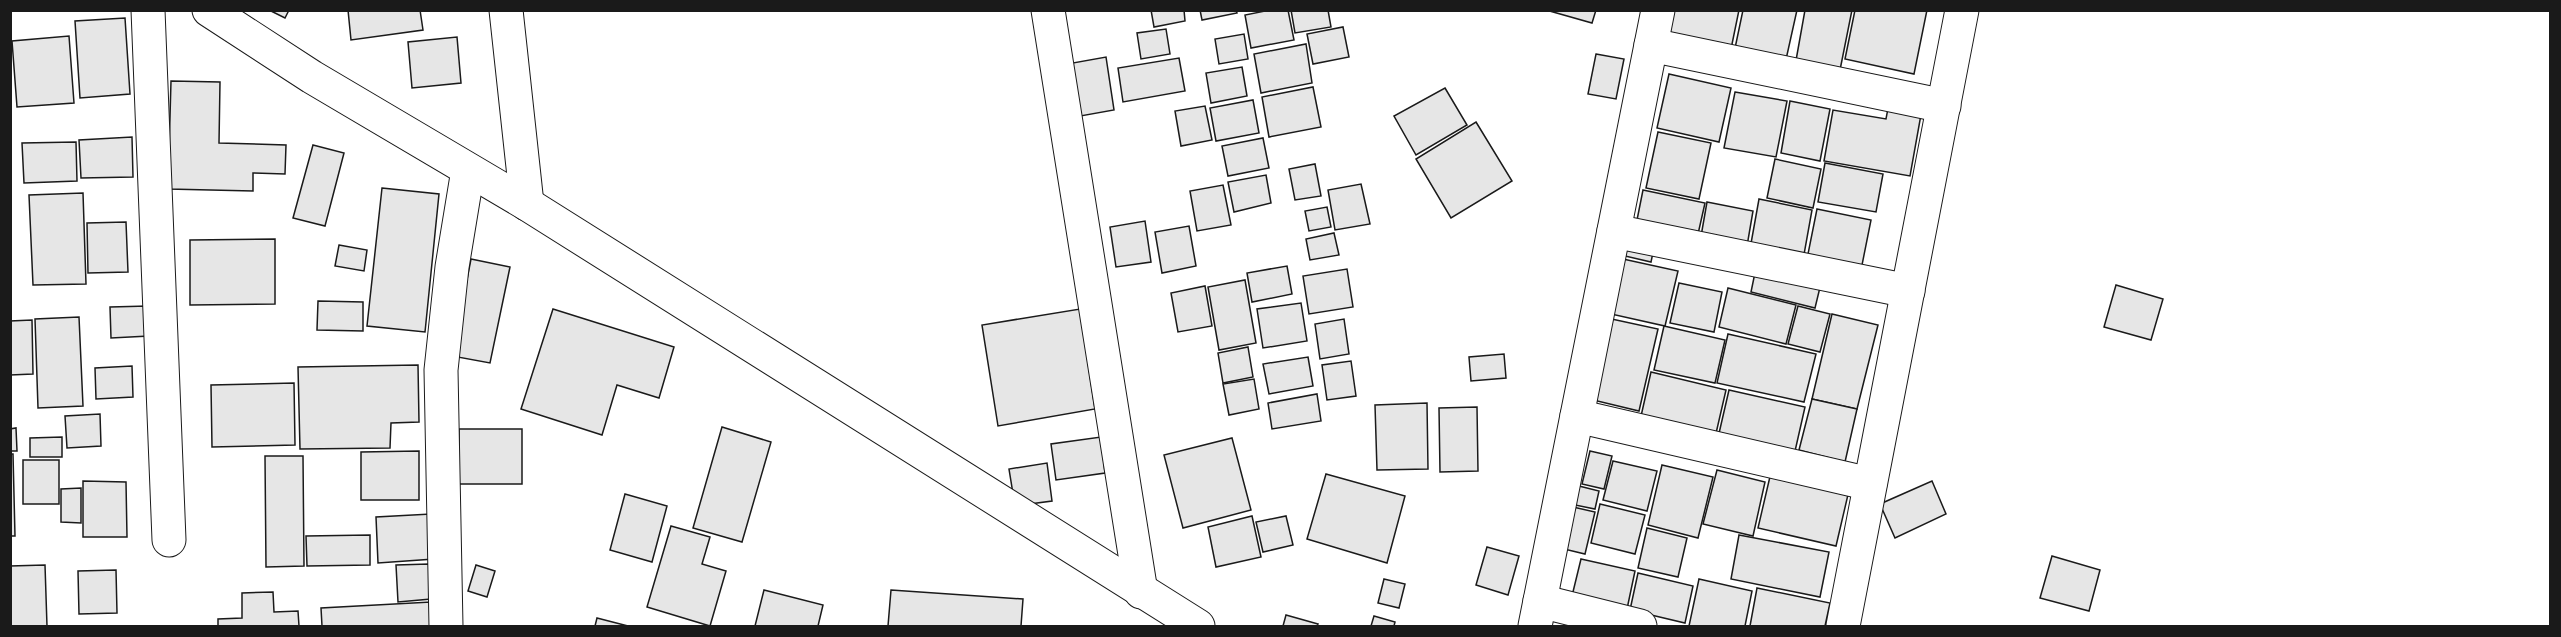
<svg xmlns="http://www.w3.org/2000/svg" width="2561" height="637" font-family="'IBM Plex Sans',sans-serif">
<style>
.building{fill:#e6e6e6;stroke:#1a1a1a;stroke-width:1.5}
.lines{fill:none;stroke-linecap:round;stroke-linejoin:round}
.minor-casing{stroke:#1a1a1a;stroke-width:35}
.minor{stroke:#fff;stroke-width:33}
</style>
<rect width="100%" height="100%" fill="#fff"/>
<!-- building -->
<g class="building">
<polygon points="269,10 289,10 285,18"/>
<polygon points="348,10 420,10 423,30 351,40"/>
<polygon points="1151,10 1184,10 1185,21 1154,27"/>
<polygon points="1200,10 1236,10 1237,13 1202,20"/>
<polygon points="1270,10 1288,10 1294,40 1251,48 1245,15"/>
<polygon points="1291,10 1328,10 1331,27 1295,33"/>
<polygon points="1546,10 1596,10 1592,23"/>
<polygon points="1673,10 1739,10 1731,49 1668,36"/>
<polygon points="1743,10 1797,10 1785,64 1734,53"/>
<polygon points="1805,10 1852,10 1839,75 1795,66"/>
<polygon points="1855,10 1927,10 1914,74 1845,59"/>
<polygon points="125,18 130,94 80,98 75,21"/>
<polygon points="1343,27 1349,57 1313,64 1307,34"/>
<polygon points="1166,29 1170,54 1141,59 1137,33"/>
<polygon points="1244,34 1248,59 1219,64 1215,39"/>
<polygon points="69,36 74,103 17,107 12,41"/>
<polygon points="457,37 461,83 412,88 408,42"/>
<polygon points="1306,44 1312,83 1261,93 1254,54"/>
<polygon points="1596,54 1624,59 1616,99 1588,94"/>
<polygon points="1106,57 1114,110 1075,117 1067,64"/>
<polygon points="1179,58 1185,91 1123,102 1118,68"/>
<polygon points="1242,67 1247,96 1211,103 1206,73"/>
<polygon points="1669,74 1731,88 1719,142 1657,128"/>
<polygon points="171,81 220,82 219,143 286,145 285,174 253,173 253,191 168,189"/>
<polygon points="1313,87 1321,127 1269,137 1262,97"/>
<polygon points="1445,88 1467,125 1416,155 1394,116"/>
<polygon points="1735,92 1787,101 1776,157 1724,148"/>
<polygon points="1253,100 1259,133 1216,141 1210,108"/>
<polygon points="1790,101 1830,109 1820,161 1781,153"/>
<polygon points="1889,103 1922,109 1910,176 1824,161 1833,110 1886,119"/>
<polygon points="1205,106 1212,140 1181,146 1175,111"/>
<polygon points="1476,122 1512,181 1451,218 1416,159"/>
<polygon points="1658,132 1711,143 1699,199 1646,188"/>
<polygon points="132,137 133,177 81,178 79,140"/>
<polygon points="1263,138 1269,168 1228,176 1222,146"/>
<polygon points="76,142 77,181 24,183 22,143"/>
<polygon points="313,145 344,153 325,226 293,218"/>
<polygon points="1775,159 1821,169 1813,208 1767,198"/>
<polygon points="1825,163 1883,174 1876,212 1818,202"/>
<polygon points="1315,164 1321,196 1295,200 1289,169"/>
<polygon points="1266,175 1271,203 1234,212 1228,182"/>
<polygon points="1361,184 1370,224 1335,230 1328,190"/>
<polygon points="1223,185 1231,225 1197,231 1190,191"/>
<polygon points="382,188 439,194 425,332 367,326"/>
<polygon points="1643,190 1705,203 1696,243 1635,230"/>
<polygon points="83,193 86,284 33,285 29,195"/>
<polygon points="1759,199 1812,210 1803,260 1750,249"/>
<polygon points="1707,202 1753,211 1746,252 1700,242"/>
<polygon points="1327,207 1331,227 1309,231 1305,211"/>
<polygon points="1817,209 1871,220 1861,270 1807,259"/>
<polygon points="1145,221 1151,262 1116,267 1110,227"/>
<polygon points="126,222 128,272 88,273 87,223"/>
<polygon points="1189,226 1196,266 1162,273 1155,232"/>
<polygon points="1334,233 1339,255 1310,260 1306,239"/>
<polygon points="1629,238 1655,243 1651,262 1625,256"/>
<polygon points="275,239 275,304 190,305 190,240"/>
<polygon points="339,245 367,250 364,271 335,266"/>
<polygon points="471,259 510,267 490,363 452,356"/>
<polygon points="1623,259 1678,271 1665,326 1611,314"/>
<polygon points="1757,263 1822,279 1815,308 1751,292"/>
<polygon points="1287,266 1292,294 1252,302 1247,273"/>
<polygon points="1347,269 1353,307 1309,314 1303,276"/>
<polygon points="1245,280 1256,343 1219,350 1208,287"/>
<polygon points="1679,283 1722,292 1714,332 1670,323"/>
<polygon points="2116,285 2163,299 2151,340 2104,327"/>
<polygon points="1205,286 1212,326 1178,332 1171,293"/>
<polygon points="1728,288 1796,305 1786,344 1719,327"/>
<polygon points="318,301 363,302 363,331 317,330"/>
<polygon points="1301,303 1307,341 1263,348 1257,309"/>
<polygon points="148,306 149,336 111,338 110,307"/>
<polygon points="1798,306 1830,314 1820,352 1788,344"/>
<polygon points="553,309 674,347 659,398 617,385 602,435 521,409"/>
<polygon points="1080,309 1095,409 998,426 982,325"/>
<polygon points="1832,314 1878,325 1857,409 1812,399"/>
<polygon points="79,317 83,406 38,408 35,319"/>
<polygon points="1607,318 1658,329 1639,411 1589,399"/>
<polygon points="1344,319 1349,354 1320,359 1315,324"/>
<polygon points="32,320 33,374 10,375 10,321"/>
<polygon points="1664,326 1725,340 1715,383 1654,370"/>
<polygon points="1728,334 1816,354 1804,402 1717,383"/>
<polygon points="1248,347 1253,377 1223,383 1218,353"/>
<polygon points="1504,354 1506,378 1471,381 1469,357"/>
<polygon points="1308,357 1313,386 1269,394 1263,364"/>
<polygon points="1351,361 1356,396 1327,400 1322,365"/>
<polygon points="418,365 419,422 391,423 390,448 300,449 298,367"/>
<polygon points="132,366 133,397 96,399 95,368"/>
<polygon points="1651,372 1726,390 1714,442 1639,425"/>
<polygon points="1254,379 1259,409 1229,415 1223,384"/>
<polygon points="294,383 295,445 212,447 211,385"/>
<polygon points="1729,390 1805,407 1793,460 1717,442"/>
<polygon points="1317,394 1321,421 1272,429 1268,403"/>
<polygon points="1812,399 1857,409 1845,462 1799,450"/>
<polygon points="1427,403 1428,469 1377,470 1375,405"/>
<polygon points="1477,407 1478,471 1440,472 1439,408"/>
<polygon points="100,414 101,446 67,448 65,416"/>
<polygon points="722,427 771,442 742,542 693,528"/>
<polygon points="16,428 17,451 10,451 10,429"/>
<rect x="459" y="429" width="63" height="55"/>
<polygon points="62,437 62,457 30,457 30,438"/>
<polygon points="1101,437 1105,473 1056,480 1051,444"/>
<polygon points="1232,438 1251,510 1183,528 1164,455"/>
<polygon points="419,451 419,500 361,500 361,452"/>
<polygon points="1590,451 1612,456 1604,489 1582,484"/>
<polygon points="10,454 13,454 15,536 10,536"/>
<polygon points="265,456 303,456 304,566 266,567"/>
<rect x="23" y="460" width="36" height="44"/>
<polygon points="1613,461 1657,471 1647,511 1603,500"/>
<polygon points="1047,463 1052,501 1015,506 1009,469"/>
<polygon points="1662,465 1713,477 1698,538 1648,525"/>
<polygon points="1772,468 1850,486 1836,546 1758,528"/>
<polygon points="1717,470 1765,482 1753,536 1703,524"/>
<polygon points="1326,474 1405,496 1387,563 1307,539"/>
<polygon points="83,481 126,482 127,537 83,537"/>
<polygon points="1932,481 1946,514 1895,538 1880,504"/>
<polygon points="1579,486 1599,491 1595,509 1575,505"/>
<polygon points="81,488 81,523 61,522 61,489"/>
<polygon points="625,494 667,506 652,562 610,550"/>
<polygon points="1600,504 1645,515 1635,554 1591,543"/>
<polygon points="1573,507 1595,512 1585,554 1564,549"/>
<polygon points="431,514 434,559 378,563 376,517"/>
<polygon points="1252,516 1261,557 1216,567 1208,527"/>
<polygon points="1286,516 1293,545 1263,552 1256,522"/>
<polygon points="671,526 710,537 702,564 726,571 710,626 647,607"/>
<polygon points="1647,528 1687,538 1678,577 1638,568"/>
<polygon points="370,535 370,565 307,566 306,536"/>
<polygon points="1739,535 1829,552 1820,597 1731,579"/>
<polygon points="1487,547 1519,556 1508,595 1476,585"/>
<polygon points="2052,556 2100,570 2089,611 2040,598"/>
<polygon points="1581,559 1635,571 1627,609 1572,596"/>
<polygon points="429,564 431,599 398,602 396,565"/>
<polygon points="45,565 47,626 10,626 10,566"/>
<polygon points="476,565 495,571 487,597 468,591"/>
<polygon points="116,570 117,613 79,614 78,571"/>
<polygon points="1638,573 1693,586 1685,623 1630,610"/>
<polygon points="1384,579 1405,584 1399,608 1378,603"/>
<polygon points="1699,579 1752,591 1745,626 1689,626"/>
<polygon points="1757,588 1830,603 1825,626 1750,626"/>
<polygon points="764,590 823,605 818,626 755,626"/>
<polygon points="891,590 1023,599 1021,626 888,626"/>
<polygon points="273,592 274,612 298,611 299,626 218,626 218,619 242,618 242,593"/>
<polygon points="431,602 432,626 322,626 321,608"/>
<polygon points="1286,615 1318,624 1317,626 1283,626"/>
<polygon points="1374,616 1395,622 1394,626 1371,626"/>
<polygon points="597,618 628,626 595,626"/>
</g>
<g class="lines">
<defs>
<g id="minor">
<polyline points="148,10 169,540"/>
<polyline points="209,10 312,77 527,204 1198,626"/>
<polyline points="506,10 527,204"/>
<polyline points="1048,10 1141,592"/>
<polyline points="1651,45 1944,106"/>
<polyline points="1614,231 1908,291"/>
<polyline points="1577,416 1870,484"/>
<polyline points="1540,601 1640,626"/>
<polyline points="446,626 441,370 452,267 468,170"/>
<polyline points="1535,626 1658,10"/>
<polyline points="1843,626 1962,10"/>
</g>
</defs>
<!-- minor casing -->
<use href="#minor" class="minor-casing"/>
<!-- minor -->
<use href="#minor" class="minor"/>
</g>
<!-- border -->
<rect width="2561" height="637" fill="none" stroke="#1a1a1a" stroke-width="24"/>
</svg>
